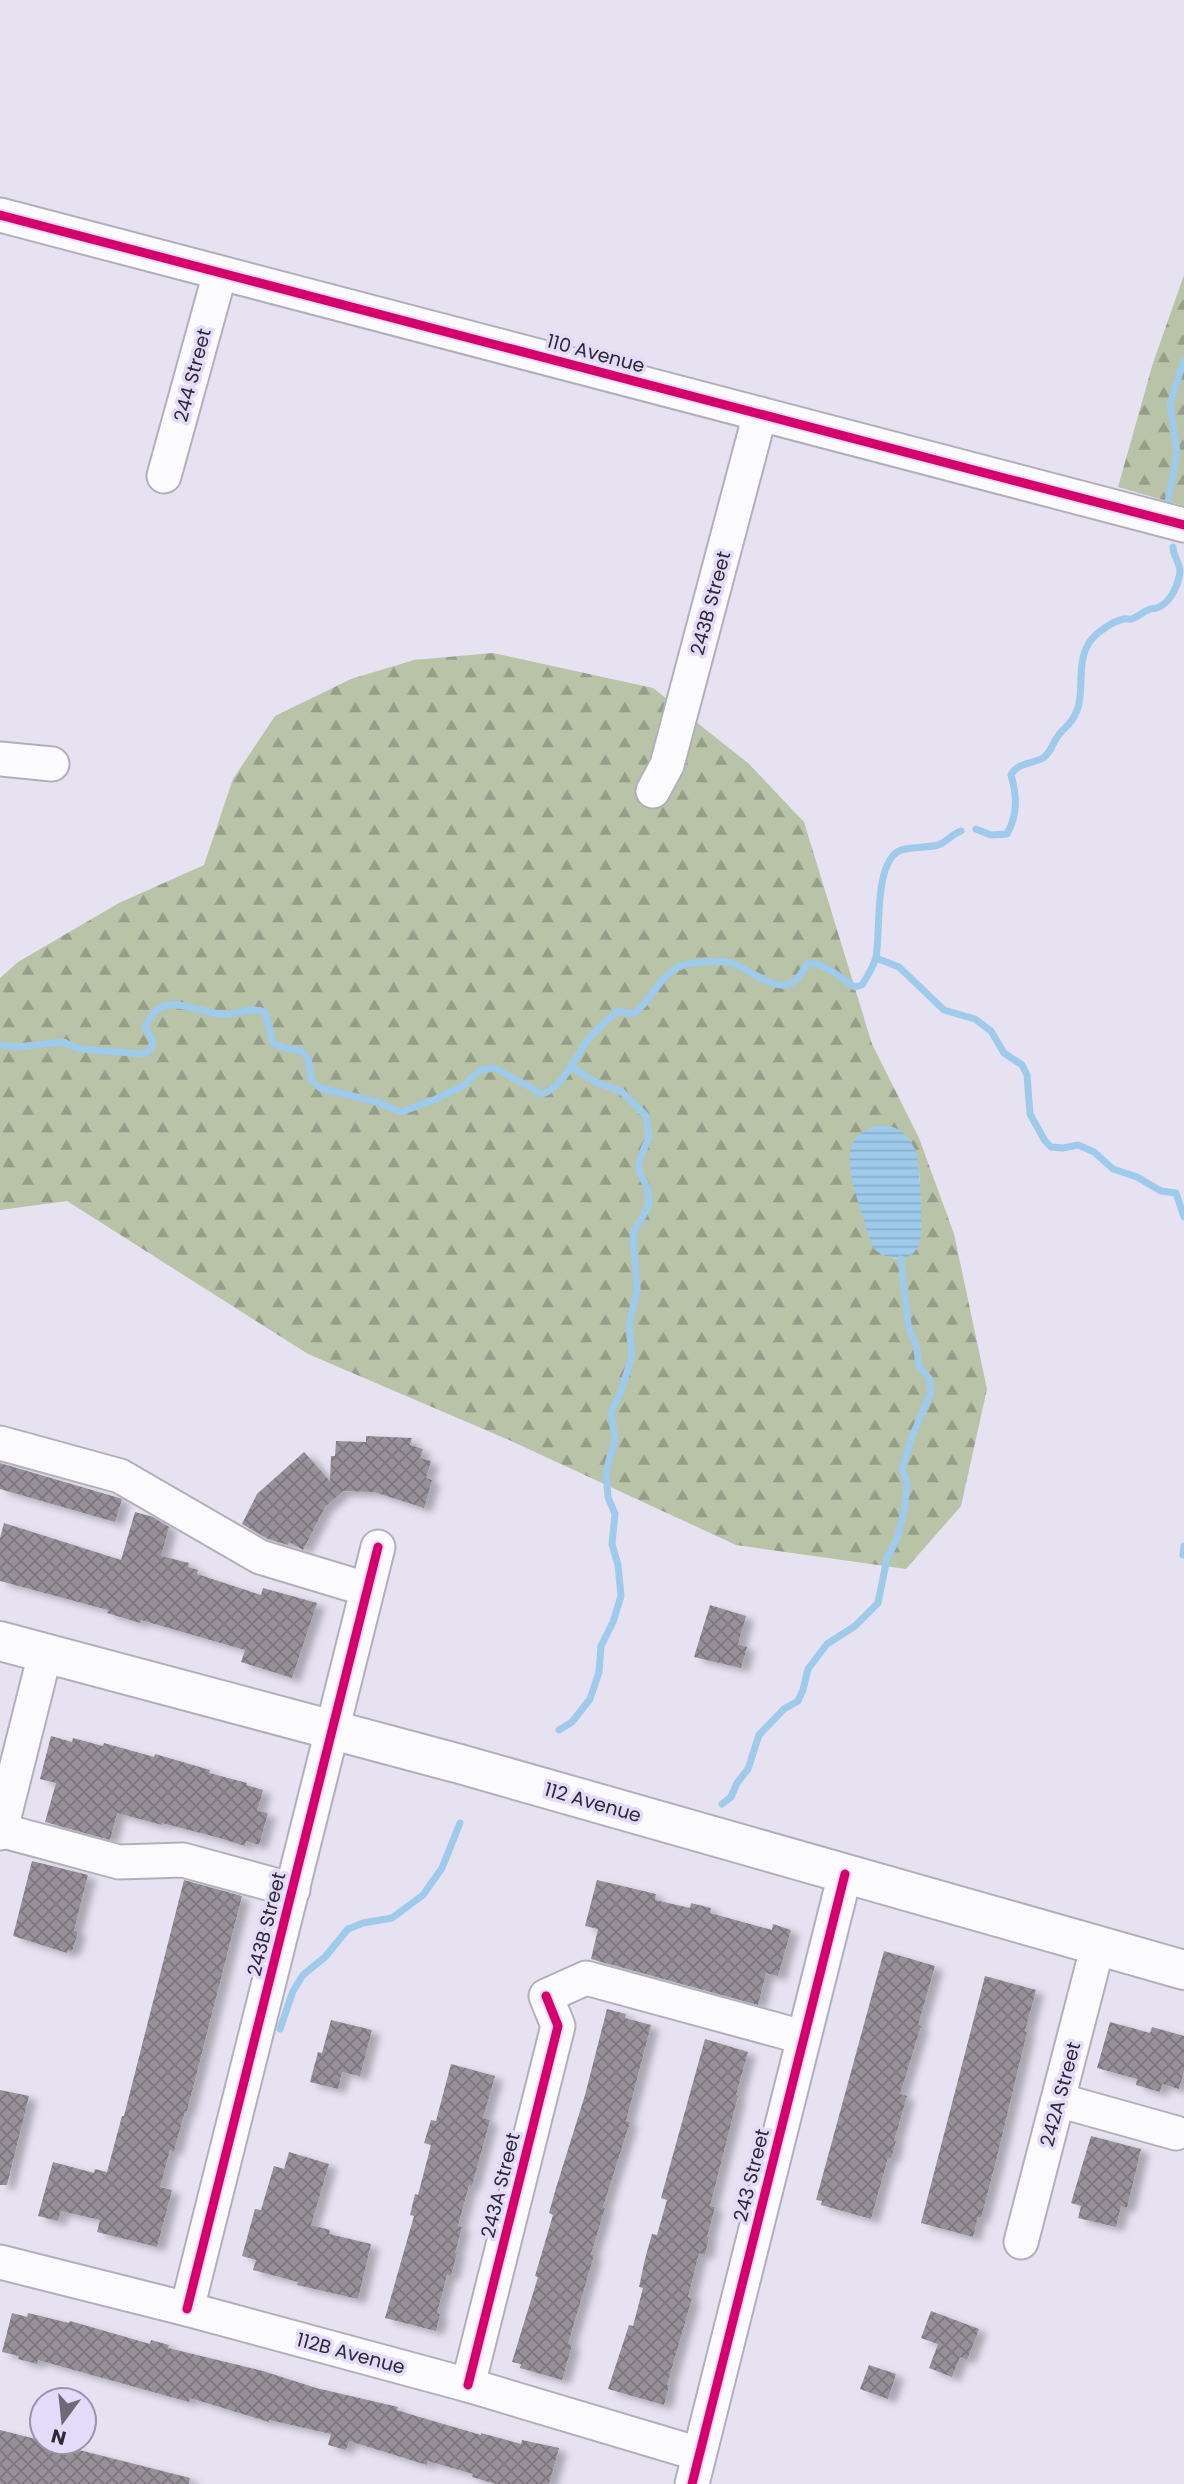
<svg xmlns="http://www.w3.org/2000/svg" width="1184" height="2484" font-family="Poppins,sans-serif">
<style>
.forest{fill:url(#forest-firs);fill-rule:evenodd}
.water{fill:url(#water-rules)}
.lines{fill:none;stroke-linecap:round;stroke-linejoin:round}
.stream{stroke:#9ecaeb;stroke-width:7}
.building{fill:url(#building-cross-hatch);filter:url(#shadow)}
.minor-casing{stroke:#b2afbb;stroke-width:37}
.major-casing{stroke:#b2afbb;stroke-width:42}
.minor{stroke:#fbfbfd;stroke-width:33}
.major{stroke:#fbfbfd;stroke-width:38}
.cycleway-casing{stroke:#e3dbf9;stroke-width:13}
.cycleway{stroke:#d6006c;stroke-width:9}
.labels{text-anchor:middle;stroke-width:7;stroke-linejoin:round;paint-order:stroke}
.street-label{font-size:19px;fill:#2c2934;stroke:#e3dbf9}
</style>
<defs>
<pattern id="forest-firs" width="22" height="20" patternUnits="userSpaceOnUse" patternTransform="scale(1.75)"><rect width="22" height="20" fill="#b8c3a8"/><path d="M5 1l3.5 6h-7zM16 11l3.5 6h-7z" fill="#969e8a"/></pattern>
<pattern id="water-rules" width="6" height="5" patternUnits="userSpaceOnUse" patternTransform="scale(1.75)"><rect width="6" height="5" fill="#9ecaeb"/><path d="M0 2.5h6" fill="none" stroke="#88aeca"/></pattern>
<pattern id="building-cross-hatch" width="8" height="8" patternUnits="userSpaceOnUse" patternTransform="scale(1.75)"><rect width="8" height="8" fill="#979099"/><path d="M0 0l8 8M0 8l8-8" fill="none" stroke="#7b767e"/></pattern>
<filter id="shadow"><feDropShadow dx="8" dy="4.5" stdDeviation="3.5" flood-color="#0004"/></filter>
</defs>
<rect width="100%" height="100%" fill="#e6e2f2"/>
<!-- forest -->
<g class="forest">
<polygon points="1184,275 1184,506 1118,487 1153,363"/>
<path d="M 493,653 L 653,688 L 748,763 L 804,822 L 872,1044 L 919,1138 L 954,1234 L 987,1389 L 961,1506 L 906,1569 L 736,1545 L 509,1440 L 308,1354 L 67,1201 L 0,1210 L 0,978 L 18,962 L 119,903 L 204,865 L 233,779 L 275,716 L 351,679 L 414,660 ZM 908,1138 C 930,1177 917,1217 906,1257 L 895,1259 L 881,1254 Z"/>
</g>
<!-- water -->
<path class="water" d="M 878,1125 C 891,1126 899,1127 907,1137 C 910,1141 914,1147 916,1151 C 920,1164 924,1233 919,1245 C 910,1265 886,1260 873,1248 C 866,1224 842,1166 852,1144 C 857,1133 868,1129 878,1125 Z"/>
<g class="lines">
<!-- stream -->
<g class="stream">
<polyline points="1168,502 1177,452 1170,404 1184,360"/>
<path d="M 976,829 L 991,835 L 1007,834 C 1018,814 1017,796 1011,775 C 1018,762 1032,764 1043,758 C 1052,752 1052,743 1058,736 C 1062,730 1068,726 1072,720 C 1088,697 1074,667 1089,643 C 1095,633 1113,621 1124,619 C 1131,618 1128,621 1134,618 C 1139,616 1143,612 1148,610 C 1156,606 1150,611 1159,607 C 1169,603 1177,588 1179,577 C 1183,565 1173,558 1173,547"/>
<polyline points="876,958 899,967 944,1010 975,1019 991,1031 1004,1053 1022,1065 1027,1075 1030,1114 1045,1141 1051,1147 1063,1148 1078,1145 1094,1152 1113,1169 1137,1177 1161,1191 1176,1193 1184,1217"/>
<path d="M 0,1045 L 17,1047 L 63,1042 L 80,1049 L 145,1054 L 151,1048 L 153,1041 L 145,1027 C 162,988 190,1011 221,1014 C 238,1016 247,1006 265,1012 L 273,1043 L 281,1047 L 302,1051 L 308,1059 L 311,1080 L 320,1088 L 377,1102 L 401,1112 L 436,1099 L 463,1086 L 480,1070 L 495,1068 L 542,1094 C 564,1087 576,1055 589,1038 C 598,1028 608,1019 618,1011 L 633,1014 C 653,1000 661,969 688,964 C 700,962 719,959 731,963 C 749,968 776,995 795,981 C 800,977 804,969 808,963 C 828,964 839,978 855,987 L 862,985 C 867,977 874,966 876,957 C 881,933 873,861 901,850 C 908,847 927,848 938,845 C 947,842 952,834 961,831"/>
<polyline points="1183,1555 1184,1546"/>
<polyline points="559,1730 572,1722 590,1699 599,1672 601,1646 613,1622 621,1596 618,1565 612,1544 615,1514 608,1497 606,1471 615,1440 611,1412 621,1392 632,1356 629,1326 637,1289 633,1233 648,1207 649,1200 647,1187 639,1171 639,1161 649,1137 646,1116 621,1091 597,1083 570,1066"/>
<polyline points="722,1804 731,1797 737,1783 748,1769 759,1735 784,1709 798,1701 803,1690 808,1669 827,1644 855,1626 878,1603 887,1558 897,1539 904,1511 907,1483 902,1469 912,1437 931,1392 929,1378 919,1367 917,1349 908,1325 901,1259"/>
<polyline points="280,2029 293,1991 303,1975 325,1957 348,1929 363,1923 392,1918 423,1895 442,1868 460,1823"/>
</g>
</g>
<!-- building -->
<g class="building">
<polygon points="366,1436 412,1438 410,1445 423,1449 420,1458 431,1461 426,1478 432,1480 424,1508 374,1492 343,1491 325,1507 303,1550 289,1542 288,1545 268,1539 242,1524 257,1494 304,1452 330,1481 331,1456 335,1456 336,1441 366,1442"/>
<polygon points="0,1463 119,1498 122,1499 115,1522 0,1489"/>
<polygon points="135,1512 153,1517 169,1527 161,1556 189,1563 188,1567 198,1570 197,1574 261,1595 263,1588 317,1603 292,1678 241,1662 245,1650 141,1620 140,1623 107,1613 108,1610 0,1581 0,1538 4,1523 121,1560"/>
<polygon points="710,1605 746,1616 738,1644 747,1647 741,1668 694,1657"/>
<polygon points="51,1736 72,1742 73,1738 103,1746 104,1743 154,1757 155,1754 210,1770 209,1773 247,1783 246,1785 263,1790 257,1811 268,1813 259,1845 246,1841 245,1846 216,1837 162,1823 162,1825 117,1813 110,1840 45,1822 56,1783 40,1779"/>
<polygon points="32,1861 88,1875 74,1930 78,1932 72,1951 68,1950 67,1953 13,1936"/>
<polygon points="184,1880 242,1896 187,2111 185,2111 174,2151 170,2150 160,2187 172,2190 157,2247 97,2232 100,2220 61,2211 58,2221 38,2216 53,2162 94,2173 95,2169 107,2172 122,2116 124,2116"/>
<polygon points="597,1880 656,1894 655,1900 690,1908 691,1903 711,1908 710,1913 772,1930 773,1924 791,1930 778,1976 766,1973 758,2005 591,1959 598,1929 585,1926"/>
<polygon points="884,1951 935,1966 918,2025 921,2026 900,2094 907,2096 894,2141 896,2141 891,2159 888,2158 871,2219 821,2205 822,2201 816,2200"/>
<polygon points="985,1976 1036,1990 1025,2031 1027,2032 996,2161 981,2218 978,2217 973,2237 921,2223"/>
<polygon points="607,2009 626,2014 625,2018 651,2025 626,2121 630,2122 603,2207 605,2208 591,2254 594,2255 568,2344 572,2345 562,2380 520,2368 521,2364 512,2362 538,2277 535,2276 553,2215 549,2213 556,2188 585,2095"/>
<polygon points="331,2020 372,2030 360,2076 342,2072 338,2089 310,2082 318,2052 322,2053"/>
<polygon points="1110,2022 1150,2033 1152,2027 1184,2036 1184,2071 1179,2089 1162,2084 1160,2092 1136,2085 1137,2079 1097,2068"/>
<polygon points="705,2039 748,2052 736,2095 738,2096 710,2206 715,2207 707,2237 709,2237 705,2255 699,2253 688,2297 692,2298 667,2385 669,2386 664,2405 608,2389 629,2325 633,2326 643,2288 639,2287 645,2259 652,2234 657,2235 667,2200 661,2198"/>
<polygon points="451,2064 495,2076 483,2118 490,2120 472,2186 469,2185 458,2226 462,2227 455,2253 457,2253 451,2276 447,2275 437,2313 440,2314 436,2331 385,2318 414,2216 410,2215 415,2194 418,2195 431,2145 424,2143 431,2120 436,2121"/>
<polygon points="0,2090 29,2096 7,2185 0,2185"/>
<polygon points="1091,2136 1141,2149 1127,2208 1121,2206 1116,2227 1078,2218 1081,2206 1071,2203"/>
<polygon points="289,2152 329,2164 311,2225 330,2230 329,2234 371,2244 358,2299 297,2285 298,2282 253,2270 256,2260 242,2256 255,2209 261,2210 274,2166 284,2169"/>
<polygon points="931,2311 979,2329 967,2360 960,2357 952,2377 929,2368 938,2344 921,2338"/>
<polygon points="12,2313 27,2317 28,2313 69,2323 70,2321 150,2344 151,2340 169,2345 168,2348 263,2371 316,2388 398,2407 397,2410 416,2416 481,2435 481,2433 521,2444 522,2440 559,2448 549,2484 496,2484 472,2477 473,2474 428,2461 427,2465 349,2441 346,2450 328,2445 331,2434 269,2420 269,2422 190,2398 189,2402 38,2360 37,2364 18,2359 19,2356 2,2352"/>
<polygon points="869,2365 896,2374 888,2399 860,2389"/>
<polygon points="0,2430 190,2478 189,2484 0,2484"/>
</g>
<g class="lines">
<defs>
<g id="minor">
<polyline points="0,215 1184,525"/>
<polyline points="164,476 220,273"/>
<polyline points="0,759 52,764"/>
<polyline points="653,791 667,765 760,414"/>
<polyline points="0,1443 120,1476 260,1557 366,1589"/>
<polyline points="0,1830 119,1862 183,1860 293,1890"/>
<polyline points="0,1833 45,1654"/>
<polyline points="1058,2100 1176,2133"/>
<polyline points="1021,2242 1098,1945"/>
<polyline points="0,2262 187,2309 468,2385 699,2454"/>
<polyline points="187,2309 378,1547"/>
<polyline points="468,2385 558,2026 546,1996 586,1978 788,2033 803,2041"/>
<polyline points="692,2484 845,1874"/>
</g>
<polyline id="major" points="0,1641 460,1764 1184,1970"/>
</defs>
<!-- minor casing -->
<use href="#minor" class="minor-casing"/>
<!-- major casing -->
<use href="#major" class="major-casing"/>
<!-- minor -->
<use href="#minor" class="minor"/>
<!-- major -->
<use href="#major" class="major"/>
<defs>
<g id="cycleway">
<polyline points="0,215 1184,525"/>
<polyline points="187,2309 378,1547"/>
<polyline points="468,2385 558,2026 546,1996"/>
<polyline points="692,2484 845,1874"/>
</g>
</defs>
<!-- cycleway casing -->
<use href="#cycleway" class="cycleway-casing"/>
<!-- cycleway -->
<use href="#cycleway" class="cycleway"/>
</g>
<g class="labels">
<!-- street labels -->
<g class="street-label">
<text transform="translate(596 353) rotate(15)" y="7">110 Avenue</text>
<text transform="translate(192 375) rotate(-75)" y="7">244 Street</text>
<text transform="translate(710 603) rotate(-75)" y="7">243B Street</text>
<text transform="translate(593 1802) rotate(16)" y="7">112 Avenue</text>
<text transform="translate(266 1924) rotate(-76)" y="7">243B Street</text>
<text transform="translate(1060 2094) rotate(-75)" y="7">242A Street</text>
<text transform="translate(751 2175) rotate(-76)" y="7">243 Street</text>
<text transform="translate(500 2185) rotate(-76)" y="7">243A Street</text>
<text transform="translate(351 2353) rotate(15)" y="7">112B Avenue</text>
</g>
</g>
<!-- north arrow -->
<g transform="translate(63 2421) rotate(195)"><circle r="33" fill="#e3dbf9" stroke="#9a94aa" stroke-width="2"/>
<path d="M0-5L12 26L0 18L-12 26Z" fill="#6d6a76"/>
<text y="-10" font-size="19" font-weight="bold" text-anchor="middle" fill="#2c2934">N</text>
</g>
</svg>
